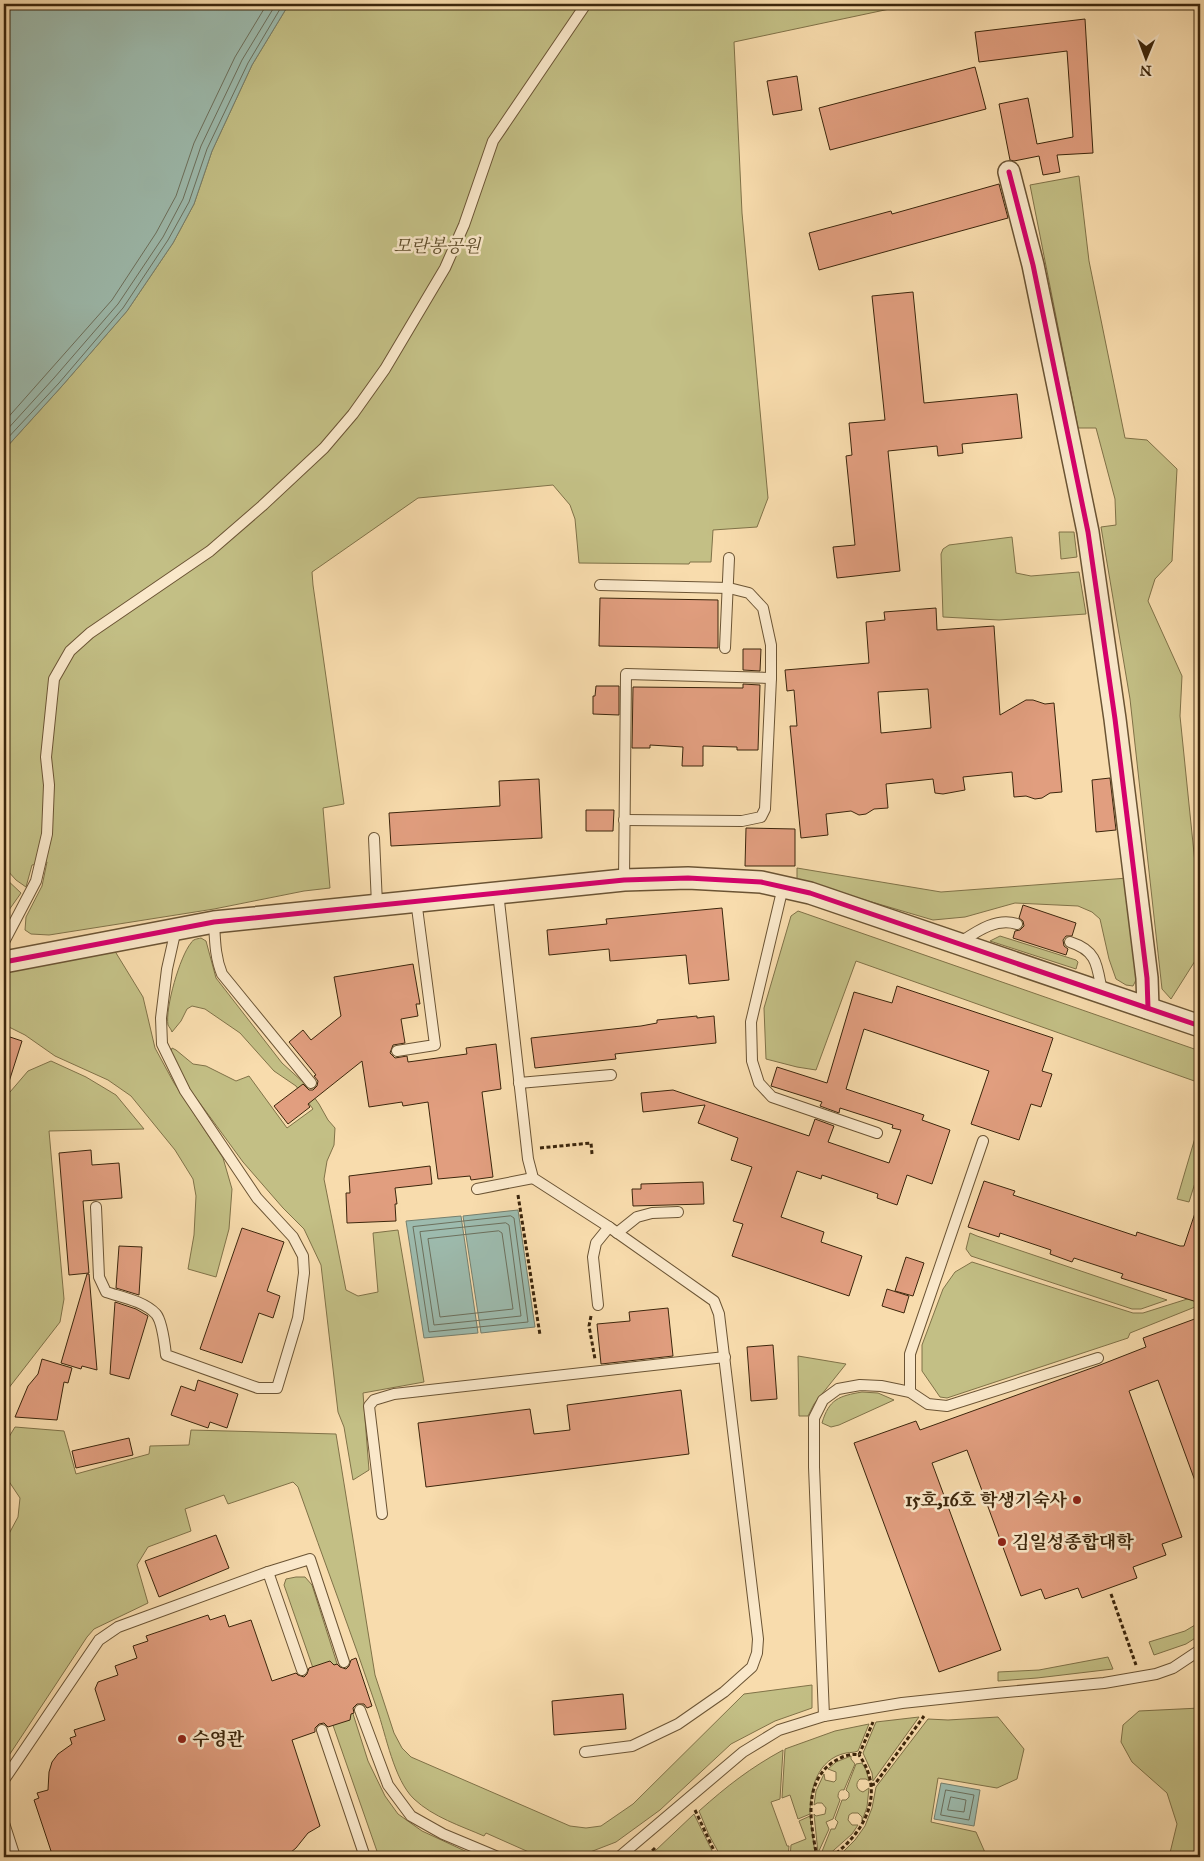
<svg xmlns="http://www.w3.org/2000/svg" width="1204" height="1861" font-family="'IM FELL Great Primer','Noto Serif KR',serif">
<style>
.green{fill:#c3bf85;stroke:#807248}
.water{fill:#9dbbae;stroke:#767f6d}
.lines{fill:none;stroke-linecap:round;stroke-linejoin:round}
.shore{stroke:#6c705d;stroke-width:1}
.building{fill:#e19e7f;stroke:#3c260c;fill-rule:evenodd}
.service-casing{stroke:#6b5434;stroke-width:12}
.minor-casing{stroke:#6b5434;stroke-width:24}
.path{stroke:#3c260c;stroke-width:3;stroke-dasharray:4 2.5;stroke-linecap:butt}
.service{stroke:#fae8ca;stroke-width:10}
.minor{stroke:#fae8ca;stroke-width:21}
.cycleway-casing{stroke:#fae8ca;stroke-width:8}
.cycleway{stroke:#d6006c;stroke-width:5}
.poi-dot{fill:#8f2418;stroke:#fae8ca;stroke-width:2}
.labels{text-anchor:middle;stroke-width:5;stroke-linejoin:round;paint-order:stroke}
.park-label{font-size:18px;font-style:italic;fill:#5e4c2a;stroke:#fae8ca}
.poi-label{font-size:18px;font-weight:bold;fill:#3c260c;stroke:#fae8ca;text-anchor:start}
</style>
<rect width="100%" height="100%" fill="#f8dcad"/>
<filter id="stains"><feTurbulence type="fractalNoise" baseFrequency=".004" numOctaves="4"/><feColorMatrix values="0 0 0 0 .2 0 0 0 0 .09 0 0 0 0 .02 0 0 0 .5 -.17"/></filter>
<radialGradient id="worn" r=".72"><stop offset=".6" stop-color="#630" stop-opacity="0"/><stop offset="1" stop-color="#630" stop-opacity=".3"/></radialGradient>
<!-- green -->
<g class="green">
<polygon points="289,4 913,4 734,42 742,213 768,498 757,527 713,530 711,562 690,562 689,564 579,563 575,519 570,505 553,485 418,498 312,572 313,585 344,804 323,808 330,888 304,891 214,909 49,935 31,934 25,930 26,917 42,886 47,862 32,865 26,887 16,880 7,870 4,875 4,450 62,386 127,311 173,243 194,204 212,151 252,65"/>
<polygon points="1079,176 1089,261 1125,438 1147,440 1177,469 1172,561 1155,579 1148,601 1182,676 1180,716 1200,912 1200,961 1195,961 1171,999 1162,989 1130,699 1101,527 1116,525 1115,499 1096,428 1078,428 1030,185"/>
<polygon points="1059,532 1074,532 1077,557 1061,559"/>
<polygon points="1012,537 1016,573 1031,576 1079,572 1086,614 999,620 943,617 941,554 943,549 949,545"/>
<polygon points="797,868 941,892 1128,878 1136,980 1133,986 1126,985 1116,979 1109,959 1100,919 1092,912 1078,906 1015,903 965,917 933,920 797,880"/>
<polygon points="4,877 21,893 4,917"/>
<polygon points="798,911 1200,1051 1200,1083 856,961 816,1070 797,1067 766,1059 764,1008 791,916"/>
<polygon points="1000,936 1076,960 1078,962 1076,969 990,941"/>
<path d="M 201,938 L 206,941 L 216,978 L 282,1063 L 303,1082 L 319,1104 L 328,1120 L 335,1128 L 334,1145 L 327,1161 L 324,1179 L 346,1290 L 358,1296 L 378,1292 L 373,1233 L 398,1230 L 424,1382 L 363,1393 L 369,1470 L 353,1480 L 344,1427 L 338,1412 L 321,1265 L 304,1229 L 283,1208 L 243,1162 L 191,1091 L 170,1054 L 172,1048 L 176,1050 L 193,1064 L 206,1066 L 236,1081 L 249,1076 L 287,1128 L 313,1109 L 296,1086 L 274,1071 L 240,1033 L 205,1009 L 192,1006 L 187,1009 L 181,1021 L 172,1032 C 171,1029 169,1027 168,1025 C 165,1008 180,956 191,943 C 193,939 197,939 201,938 Z"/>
<polygon points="113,948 143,997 155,1048 174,1083 223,1158 232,1189 229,1229 216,1277 188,1269 194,1235 196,1196 193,1179 175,1150 131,1096 108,1080 55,1056 25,1035 9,1027 4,1027 4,973 38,963"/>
<polygon points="51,1061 86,1077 116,1095 144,1129 49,1131 64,1299 60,1322 8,1389 4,1386 4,1099 28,1071"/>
<polygon points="1200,1121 1200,1167 1189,1202 1177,1199"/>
<polygon points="970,1233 977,1236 1167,1300 1141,1309 1132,1309 971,1256 966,1249"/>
<polygon points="972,1262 1133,1313 1143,1313 1200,1295 1200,1305 1130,1333 1128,1338 947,1398 940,1397 922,1371 922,1345 943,1289 955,1272"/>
<polygon points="798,1356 846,1364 814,1404 808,1416 799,1416"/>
<path d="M 862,1392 L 878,1393 L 894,1400 L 839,1425 L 831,1427 L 822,1423 C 829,1399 839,1396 862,1392 Z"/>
<path d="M 15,1427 L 64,1431 L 76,1474 L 149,1454 L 150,1446 L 189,1445 L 191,1430 L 336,1434 L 375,1675 L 394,1733 L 402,1748 L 411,1757 L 570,1826 L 586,1828 L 601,1826 L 633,1804 L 744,1694 L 812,1685 L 812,1708 L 775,1721 L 731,1744 L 660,1810 L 616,1842 L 585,1854 L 567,1857 L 540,1857 L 486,1833 L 484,1836 C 461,1826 433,1817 414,1799 C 394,1780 386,1735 377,1709 C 352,1635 324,1561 298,1487 L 293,1482 L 228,1504 L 224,1495 L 185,1509 L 191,1531 L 148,1547 L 137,1565 L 148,1603 L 94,1629 L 87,1637 L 4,1763 L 4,1543 L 18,1517 L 20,1498 L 4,1474 L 4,1445 Z"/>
<polygon points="296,1577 305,1577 312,1585 368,1761 385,1796 398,1814 422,1831 478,1857 379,1857 284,1585 286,1579"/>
<polygon points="1200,1622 1200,1635 1186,1644 1154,1655 1149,1642 1185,1631"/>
<polygon points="1108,1657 1113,1669 1037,1678 998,1681 998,1672 1039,1670"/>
<polygon points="1200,1708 1200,1857 1169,1857 1177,1824 1167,1793 1132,1762 1121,1742 1123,1725 1139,1711"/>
<polygon points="919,1717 873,1781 872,1773 863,1753 876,1722"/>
<polygon points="998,1717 1024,1749 1017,1779 997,1788 938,1778 931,1822 976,1832 987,1857 838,1857 855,1840 865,1826 872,1808 876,1787 928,1719 948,1720"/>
<path d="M 869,1724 L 858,1751 C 853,1753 851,1752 846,1753 C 817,1759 810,1789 810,1814 L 798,1819 L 790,1795 L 782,1798 L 785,1749 L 835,1731 Z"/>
<path d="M 783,1750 L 780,1799 L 771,1802 L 787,1846 L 789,1846 L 788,1857 L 721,1857 L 709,1835 L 699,1811 C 727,1786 750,1768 783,1750 Z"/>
<path d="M 851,1756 L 851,1759 L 855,1764 L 844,1790 C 840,1789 838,1792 838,1797 L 840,1800 L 833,1819 L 826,1822 L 829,1829 L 818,1853 L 814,1814 L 816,1816 L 825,1814 L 826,1808 L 822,1803 L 817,1803 L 814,1805 L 816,1791 L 824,1774 L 825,1780 L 834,1782 L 836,1780 L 836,1772 L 828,1769 L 836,1762 Z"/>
<path d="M 862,1763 L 866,1770 L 869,1781 L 866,1779 L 860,1779 C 855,1783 856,1790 863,1792 L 869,1788 L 867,1807 L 862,1821 L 862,1817 L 858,1813 L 852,1813 L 849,1815 L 848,1820 L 852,1825 L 858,1825 L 852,1834 L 826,1857 L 821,1854 L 831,1829 L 835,1829 L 838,1822 L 835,1819 L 842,1800 L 846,1800 L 849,1797 L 849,1793 L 846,1790 L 856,1764 Z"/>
<polygon points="694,1814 715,1857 661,1857 655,1851"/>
<polygon points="810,1816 815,1853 810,1857 790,1857 791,1845 806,1839 799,1821"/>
</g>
<!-- water -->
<g class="water">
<polygon points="4,4 289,4 252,65 212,151 194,204 173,243 127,311 62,386 4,450"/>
<polygon points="518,1210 535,1327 481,1333 463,1216"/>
<polygon points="461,1216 478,1333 424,1338 406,1221"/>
<polygon points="941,1783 980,1790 974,1826 934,1819"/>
</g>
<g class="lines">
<!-- shore -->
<g class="shore">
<polyline points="4,422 112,300 156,233 176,196 194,143 235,57 267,4"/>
<polyline points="4,433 54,378 118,304 163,237 183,199 201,146 242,60 276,4"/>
<polyline points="4,442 59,383 123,308 168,240 189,202 207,149 248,63 283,4"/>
<polygon points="511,1216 514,1218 528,1322 429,1332 413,1227"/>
<polygon points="506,1223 509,1225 521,1316 434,1325 420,1232"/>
<polygon points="499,1231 502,1233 513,1309 440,1317 428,1239"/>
<polygon points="946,1790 974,1795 969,1820 941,1815"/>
<polygon points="951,1797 966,1800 964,1812 948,1810"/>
</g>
</g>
<!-- building -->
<g class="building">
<polygon points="1085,19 1093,153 1057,155 1060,172 1043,175 1039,156 1014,161 1010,160 999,104 1028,98 1037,144 1073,137 1067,51 979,62 975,32"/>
<polygon points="975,67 986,109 830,150 819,108"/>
<polygon points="797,76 802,110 773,115 767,81"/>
<polygon points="999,184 1008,218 819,270 809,233 891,211 892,214"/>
<polygon points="913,292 924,403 1017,394 1022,438 962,444 963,453 938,456 937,446 888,451 900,571 837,578 833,547 855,545 846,456 852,455 849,423 885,420 872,296"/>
<polygon points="600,598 718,600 718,648 599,646"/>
<path d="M 936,608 L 937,630 L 994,626 L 1000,715 L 1026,700 L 1033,700 L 1045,704 L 1054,703 L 1062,792 L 1050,793 L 1042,798 L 1035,799 L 1026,796 L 1014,797 L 1012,772 L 963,777 L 965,790 L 943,794 L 935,793 L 933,779 L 886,784 L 888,808 L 874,809 L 866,814 L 859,815 L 851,811 L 826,814 L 828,835 L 801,838 L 790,726 L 797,726 L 794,690 L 787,691 L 785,670 L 869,663 L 866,622 L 885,620 L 884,612 ZM 928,689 L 931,728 L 881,733 L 878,692 Z"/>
<polygon points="743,649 761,649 760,671 743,670"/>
<polygon points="743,684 760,685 758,750 737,750 737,747 703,746 703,766 682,766 683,747 650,745 650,748 632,748 633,687 743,688"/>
<polygon points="596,686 619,686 619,715 593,714 593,696 595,696"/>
<polygon points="1110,778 1116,830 1096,832 1092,780"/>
<polygon points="539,779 542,838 391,846 389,813 500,806 499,781"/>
<polygon points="586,810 614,810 613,831 586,831"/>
<polygon points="746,828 795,829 795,866 745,866"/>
<polygon points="1023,905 1076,923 1072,936 1066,936 1063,940 1064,946 1068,949 1066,955 1013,938 1015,931 1020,930 1024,926 1023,921 1019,918"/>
<polygon points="722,908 729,980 689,984 686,955 610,961 609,949 549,955 547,930 607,924 606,919"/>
<polygon points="413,964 420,1004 416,1004 418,1016 401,1019 405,1043 393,1045 390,1053 395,1058 407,1056 408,1062 467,1054 466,1048 496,1044 501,1089 482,1092 493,1177 471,1180 470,1176 438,1179 428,1102 403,1106 402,1102 369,1107 362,1061 308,1104 310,1107 288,1124 274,1106 303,1084 309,1090 313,1090 317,1086 318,1081 314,1076 316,1075 289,1042 303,1030 311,1040 341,1016 334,977"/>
<polygon points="897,986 1053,1038 1042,1071 1052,1074 1041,1107 1031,1104 1019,1140 971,1124 989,1071 864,1029 846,1089 924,1115 922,1120 950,1130 932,1184 907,1175 897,1205 877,1198 878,1194 822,1175 821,1179 797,1171 781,1217 824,1232 821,1242 862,1256 849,1296 732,1256 743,1224 733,1221 752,1167 731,1160 738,1138 698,1123 705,1105 643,1112 641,1093 673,1090 809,1136 815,1119 834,1126 828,1142 889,1163 901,1130 892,1128 893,1125 840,1108 839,1113 820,1106 822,1102 771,1086 777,1067 827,1083 854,992 892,1003"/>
<polygon points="697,1016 697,1018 714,1016 716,1043 615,1054 616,1059 535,1068 531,1038 641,1026 657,1023 657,1020"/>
<polygon points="4,1035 22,1041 7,1088 4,1087"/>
<polygon points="91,1150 92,1165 119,1163 122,1198 83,1201 89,1273 69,1275 59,1153"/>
<polygon points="430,1166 432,1184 395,1188 397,1204 395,1204 396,1221 347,1223 346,1193 350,1193 349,1176"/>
<polygon points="984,1181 1015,1191 1013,1195 1136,1236 1137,1232 1180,1246 1184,1246 1197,1207 1200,1207 1200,1303 1121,1278 1123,1274 1074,1258 1072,1262 1050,1254 1051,1250 1000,1233 999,1237 968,1227"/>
<polygon points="703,1182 704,1204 633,1206 632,1189 641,1189 641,1184"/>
<polygon points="242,1228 284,1242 267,1291 280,1296 273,1318 259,1313 242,1363 200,1349"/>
<polygon points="119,1246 142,1247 139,1295 116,1288"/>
<polygon points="906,1257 924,1263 913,1296 895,1291"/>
<polygon points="87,1274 89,1274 97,1370 82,1366 81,1369 61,1363"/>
<polygon points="887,1289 909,1296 904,1313 882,1306"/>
<polygon points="115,1302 136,1309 148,1316 129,1379 110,1374"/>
<polygon points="668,1308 673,1356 601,1364 597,1324 630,1321 629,1312"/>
<polygon points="1200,1317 1200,1488 1198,1489 1158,1380 1129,1391 1182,1537 1162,1544 1166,1555 1133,1567 1137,1578 1082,1598 1078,1588 1045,1599 1041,1589 1021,1596 967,1450 932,1463 1001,1650 939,1672 854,1443 916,1421 920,1430 1100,1365 1146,1347 1143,1338"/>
<polygon points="773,1345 777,1399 751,1401 747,1347"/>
<polygon points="42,1359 72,1368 68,1383 64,1382 57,1420 15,1417 28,1386 38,1374"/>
<polygon points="198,1380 238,1394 227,1428 210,1422 208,1428 171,1415 181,1386 195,1391"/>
<polygon points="681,1390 689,1454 426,1487 418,1423 530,1409 534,1434 570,1430 567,1405"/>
<polygon points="129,1438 133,1455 76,1468 72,1451"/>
<polygon points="216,1535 229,1568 159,1597 145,1561"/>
<polygon points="208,1615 210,1620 225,1615 229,1627 251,1620 272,1681 296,1673 298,1675 304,1677 307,1674 309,1668 330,1661 334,1665 337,1664 340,1667 346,1669 349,1666 351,1660 356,1658 372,1706 367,1708 364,1704 357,1704 353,1708 354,1713 351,1714 350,1720 328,1727 324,1723 319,1724 315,1728 315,1732 292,1740 320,1826 308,1833 296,1848 285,1857 53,1857 34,1800 39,1798 37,1793 48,1790 49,1772 52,1762 58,1754 72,1744 70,1738 76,1736 74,1730 105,1720 95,1689 98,1682 118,1675 115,1666 137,1658 133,1646 148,1641 146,1636"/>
<polygon points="623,1694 626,1729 554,1735 552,1701"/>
</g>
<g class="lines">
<defs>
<g id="service">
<polyline points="600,585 729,588 749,593 763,608 771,645 771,678 765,809 761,817 742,821 624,820"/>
<polyline points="725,648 729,558"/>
<polyline points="374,838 377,904"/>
<polyline points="624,880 626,674 771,678"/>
<polyline points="783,887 751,1022 752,1061 759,1083 772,1097 877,1133"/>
<polyline points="498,892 528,1159 533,1178 609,1227 714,1301 719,1314 758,1639 757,1653 752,1667 724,1692 678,1724 632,1746 585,1752"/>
<path d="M 214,922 C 215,940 215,957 222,974 L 311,1083"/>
<polyline points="4,942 36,881 47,834 49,785 46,757 54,679 70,651 90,633 210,551 262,506 324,448 353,414 385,369 445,268 464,225 493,141 586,4"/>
<path d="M 1070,942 C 1098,951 1097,966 1102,992"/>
<path d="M 959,943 C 976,932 996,917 1017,924"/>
<polyline points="397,1051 435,1045 416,900"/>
<polyline points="519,1083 611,1075"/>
<polyline points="477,1189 533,1178"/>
<path d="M 96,1207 L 99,1277 L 106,1292 C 121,1297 144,1301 156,1314 C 162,1321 165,1346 166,1355 L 258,1388 L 277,1388 L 298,1318 L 304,1273 L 303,1256 L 293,1237 L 257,1198 L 185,1091 L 162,1044 L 161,1018 L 167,969 L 176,929"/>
<polyline points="617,1233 637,1217 652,1213 678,1212"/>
<polyline points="598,1305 593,1257 596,1243 609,1227"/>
<polyline points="910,1392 910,1354 983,1141"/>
<polyline points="382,1514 369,1406 374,1400 394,1394 725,1357"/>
<polyline points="268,1572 310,1559 344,1662"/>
<polyline points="360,1710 388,1785 411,1816 443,1834 498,1857"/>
<polyline points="824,1716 814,1467 814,1418 823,1400 838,1389 860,1385 881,1386 910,1392 928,1404 947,1406 1098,1358"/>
<polyline points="322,1730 365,1857"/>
<polyline points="4,1780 99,1640 118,1627 268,1572 302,1670"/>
<polyline points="4,1823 15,1857"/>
<polyline points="619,1857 743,1752 779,1730 824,1716 902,1703 996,1693 1104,1683 1156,1674 1173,1668 1200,1650"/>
</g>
<g id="minor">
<polyline points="1009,172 1033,265 1088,532 1115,719 1147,978 1148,1008"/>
<polyline points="4,962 214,922 624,880 688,878 761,882 810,893 1200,1026"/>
</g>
</defs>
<!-- service casing -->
<use href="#service" class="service-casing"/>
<!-- minor casing -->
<use href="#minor" class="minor-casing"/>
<!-- path -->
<g class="path">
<polyline points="540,1148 591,1143 592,1154"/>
<polyline points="518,1195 540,1335"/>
<polyline points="591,1316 589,1326 595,1359"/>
<polyline points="1111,1594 1136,1665"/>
<polyline points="871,1785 875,1784 924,1716"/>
<polyline points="695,1810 717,1857"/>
<polyline points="655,1848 652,1851 658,1857"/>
<path d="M 817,1857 C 811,1825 802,1784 833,1762 C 841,1757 850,1753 859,1755 L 873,1722"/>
<path d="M 831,1857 C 865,1833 886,1793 859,1755"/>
</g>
<!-- service -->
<use href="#service" class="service"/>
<!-- minor -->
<use href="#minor" class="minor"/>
<defs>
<g id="cycleway">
<polyline points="1009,172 1033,265 1088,532 1115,719 1147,978 1148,1008"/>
<polyline points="4,962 214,922 624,880 688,878 761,882 810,893 1200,1026"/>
</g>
</defs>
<!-- cycleway casing -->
<use href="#cycleway" class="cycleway-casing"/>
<!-- cycleway -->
<use href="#cycleway" class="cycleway"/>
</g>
<!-- markers -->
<g class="poi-dot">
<circle cx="1077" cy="1500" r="5"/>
<circle cx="1002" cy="1542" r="5"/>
<circle cx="182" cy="1739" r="5"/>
</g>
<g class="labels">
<!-- park labels -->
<g class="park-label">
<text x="437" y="252">모란봉공원</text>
</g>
<!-- poi labels -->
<g class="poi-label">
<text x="1067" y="1506" text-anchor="end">15호,16호 학생기숙사</text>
<text x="1012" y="1548">김일성종합대학</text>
<text x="192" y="1745">수영관</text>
</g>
</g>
<!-- margin -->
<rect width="1204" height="1861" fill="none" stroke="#f8dcad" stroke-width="20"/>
<rect x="5" y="5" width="1194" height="1851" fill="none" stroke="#3c260c" stroke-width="2.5"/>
<rect x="10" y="10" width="1184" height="1841" fill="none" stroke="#3c260c"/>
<!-- north arrow -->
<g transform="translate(1146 58) rotate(181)" stroke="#fae8ca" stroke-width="4" paint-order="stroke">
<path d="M0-4L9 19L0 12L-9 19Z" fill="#3c260c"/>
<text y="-8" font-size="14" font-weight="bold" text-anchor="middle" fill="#3c260c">N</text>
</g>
<rect width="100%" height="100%" filter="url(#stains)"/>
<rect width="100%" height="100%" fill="url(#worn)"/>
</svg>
